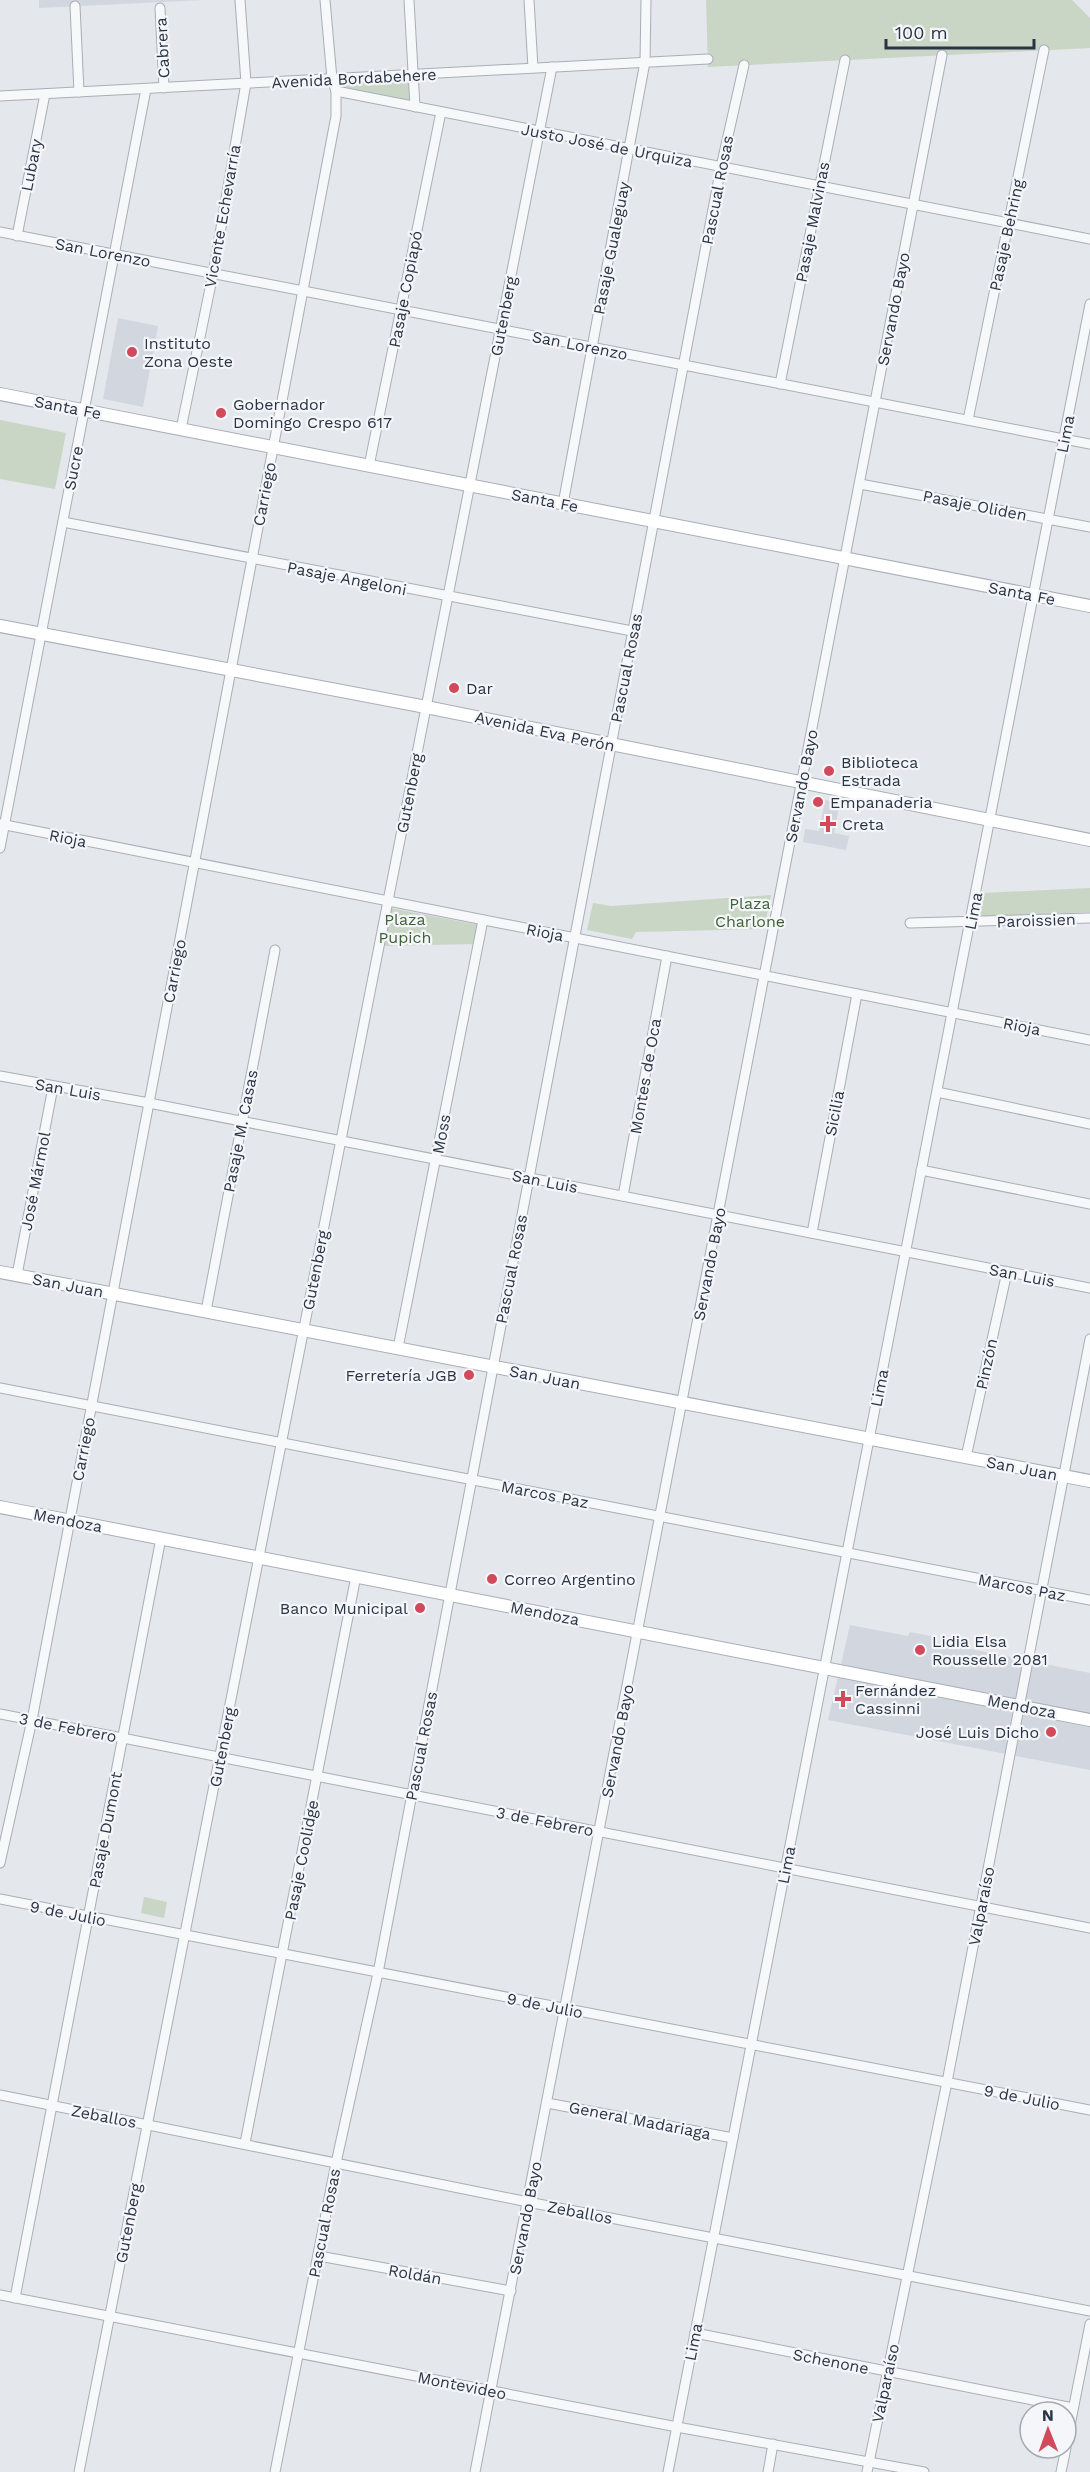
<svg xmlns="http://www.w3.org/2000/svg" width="1090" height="2472" font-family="'Work Sans',sans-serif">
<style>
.built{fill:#d2d6de}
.green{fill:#c9d6c5}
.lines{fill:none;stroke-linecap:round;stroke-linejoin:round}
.minor-casing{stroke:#a9aeb7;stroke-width:11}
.secondary-casing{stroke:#a9aeb7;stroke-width:14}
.minor{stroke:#f7f8fa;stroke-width:9}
.secondary{stroke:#fff;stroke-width:12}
.poi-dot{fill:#d1495b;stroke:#f4f6f9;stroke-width:2}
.labels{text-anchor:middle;stroke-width:4.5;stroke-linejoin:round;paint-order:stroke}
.street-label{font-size:16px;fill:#2b3445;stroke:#f4f6f9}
.poi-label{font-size:16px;fill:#2b3445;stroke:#f4f6f9;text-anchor:start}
.park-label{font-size:16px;fill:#3f6138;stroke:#f4f6f9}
</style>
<rect width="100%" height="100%" fill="#e4e7ec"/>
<!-- built -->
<g class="built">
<polygon points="39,0 203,0 39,8"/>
<polygon points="118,318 158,326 143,407 103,399"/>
<polygon points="825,800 840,803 834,833 849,836 846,850 803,842 805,829 819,831"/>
<polygon points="850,1625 908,1636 910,1632 935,1637 935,1642 1090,1673 1090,1770 828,1720"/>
</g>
<!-- green -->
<g class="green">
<polygon points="706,0 1072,0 1090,18 1090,48 708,67"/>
<polygon points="406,79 409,82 409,101 345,89 342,86 345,82"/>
<polygon points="0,420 66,433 55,489 0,479"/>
<polygon points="1090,888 1090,912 979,917 982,893"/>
<polygon points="771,895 764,929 636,932 632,939 587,930 593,903 611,906"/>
<polygon points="390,908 479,925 475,944 382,946"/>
<polygon points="144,1897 167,1902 164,1918 141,1913"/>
</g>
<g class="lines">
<defs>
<g id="minor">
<polyline points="409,0 415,107"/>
<polyline points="529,0 533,68"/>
<polyline points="75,6 79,92"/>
<polyline points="160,8 164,88"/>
<polyline points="336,91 1090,239"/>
<polyline points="0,96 708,59"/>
<polyline points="0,232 1090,444"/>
<polyline points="17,236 45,94"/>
<polyline points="780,384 845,60"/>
<polyline points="968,420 1044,50"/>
<polyline points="181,429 213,274 246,83 240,0"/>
<polyline points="369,466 441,112"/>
<polyline points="860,484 1090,527"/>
<polyline points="563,504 645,62 646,0"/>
<polyline points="63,522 632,631"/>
<polyline points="0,824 1090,1040"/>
<polyline points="0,848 146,89"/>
<polyline points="910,923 1090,918"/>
<polyline points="0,1076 149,1103 1090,1288"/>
<polyline points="937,1092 1090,1124"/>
<polyline points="921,1170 1090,1204"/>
<polyline points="623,1196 667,956"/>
<polyline points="812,1233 857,994"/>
<polyline points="17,1275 53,1087"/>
<polyline points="206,1311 275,950"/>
<polyline points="398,1348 483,920"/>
<polyline points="0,1388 1090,1600"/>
<polyline points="966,1457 1007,1272"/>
<polyline points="0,1714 1090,1928"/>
<polyline points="0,1863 32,1720 336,116 336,91 332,79 325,0"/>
<polyline points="0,1899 1090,2110"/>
<polyline points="0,2095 528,2202 1090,2311"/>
<polyline points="547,2103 733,2138"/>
<polyline points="245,2143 356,1576"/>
<polyline points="319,2256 511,2291"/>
<polyline points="0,2295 677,2427 924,2472"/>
<polyline points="15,2298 161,1538"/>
<polyline points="695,2333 1073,2408"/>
<polyline points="1066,2446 1090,2324"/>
<polyline points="79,2472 552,67"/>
<polyline points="275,2472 336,2163 378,1973 721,167 744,65"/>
<polyline points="475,2472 942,55"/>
<polyline points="668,2472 1090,304"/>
<polyline points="768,2472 773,2444"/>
<polyline points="867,2472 947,2082 1090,1339"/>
<polyline points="1061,2472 1066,2448"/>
</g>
<g id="secondary">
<polyline points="0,394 1090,606"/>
<polyline points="0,626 426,707 1090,840"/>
<polyline points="0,1272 1090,1481"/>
<polyline points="0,1507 1090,1720"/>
</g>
</defs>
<!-- minor casing -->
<use href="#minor" class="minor-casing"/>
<!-- secondary casing -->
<use href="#secondary" class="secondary-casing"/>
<!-- minor -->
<use href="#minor" class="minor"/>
<!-- secondary -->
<use href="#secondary" class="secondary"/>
</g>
<!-- markers -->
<g class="poi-dot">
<circle cx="132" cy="352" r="6"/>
<circle cx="221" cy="413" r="6"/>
<circle cx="454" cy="688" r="6"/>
<circle cx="829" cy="771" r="6"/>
<circle cx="818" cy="802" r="6"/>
<path d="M825 815h6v6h6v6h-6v6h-6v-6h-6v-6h6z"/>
<circle cx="469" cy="1375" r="6"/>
<circle cx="492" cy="1579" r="6"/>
<circle cx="420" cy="1608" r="6"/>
<circle cx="920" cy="1650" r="6"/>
<path d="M840 1690h6v6h6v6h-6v6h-6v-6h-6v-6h6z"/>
<circle cx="1051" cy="1732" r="6"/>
</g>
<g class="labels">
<!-- street labels -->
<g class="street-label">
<text transform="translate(162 48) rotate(-93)" y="6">Cabrera</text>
<text transform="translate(354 78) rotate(-3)" y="6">Avenida Bordabehere</text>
<text transform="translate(607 145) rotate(11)" y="6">Justo José de Urquiza</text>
<text transform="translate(31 165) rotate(-79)" y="6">Lubary</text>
<text transform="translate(717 190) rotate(-79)" y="6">Pascual Rosas</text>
<text transform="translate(222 216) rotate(-80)" y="6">Vicente Echevarría</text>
<text transform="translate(812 222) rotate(-79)" y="6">Pasaje Malvinas</text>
<text transform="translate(1006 235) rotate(-78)" y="6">Pasaje Behring</text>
<text transform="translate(611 248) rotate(-79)" y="6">Pasaje Gualeguay</text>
<text transform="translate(103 252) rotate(11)" y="6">San Lorenzo</text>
<text transform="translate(405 289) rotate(-79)" y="6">Pasaje Copiapó</text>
<text transform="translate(893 309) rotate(-79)" y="6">Servando Bayo</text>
<text transform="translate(503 316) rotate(-79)" y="6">Gutenberg</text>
<text transform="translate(580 345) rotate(11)" y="6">San Lorenzo</text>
<text transform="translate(68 407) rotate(11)" y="6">Santa Fe</text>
<text transform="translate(1065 434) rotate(-79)" y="6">Lima</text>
<text transform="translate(73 468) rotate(-79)" y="6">Sucre</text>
<text transform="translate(264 494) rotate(-79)" y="6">Carriego</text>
<text transform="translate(545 500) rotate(11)" y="6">Santa Fe</text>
<text transform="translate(975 505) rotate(11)" y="6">Pasaje Oliden</text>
<text transform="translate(347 578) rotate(11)" y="6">Pasaje Angeloni</text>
<text transform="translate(1022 593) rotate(11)" y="6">Santa Fe</text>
<text transform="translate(626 668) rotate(-79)" y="6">Pascual Rosas</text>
<text transform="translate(545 731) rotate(12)" y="6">Avenida Eva Perón</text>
<text transform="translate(801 786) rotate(-79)" y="6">Servando Bayo</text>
<text transform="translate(409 793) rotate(-79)" y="6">Gutenberg</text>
<text transform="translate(68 838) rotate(11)" y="6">Rioja</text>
<text transform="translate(973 911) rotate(-79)" y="6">Lima</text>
<text transform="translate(1036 920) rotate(-2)" y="6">Paroissien</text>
<text transform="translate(545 932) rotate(11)" y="6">Rioja</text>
<text transform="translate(174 971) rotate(-79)" y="6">Carriego</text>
<text transform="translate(1022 1026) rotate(11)" y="6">Rioja</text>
<text transform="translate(645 1076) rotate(-80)" y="6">Montes de Oca</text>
<text transform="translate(68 1089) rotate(10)" y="6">San Luis</text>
<text transform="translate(834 1113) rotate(-79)" y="6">Sicilia</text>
<text transform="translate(240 1131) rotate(-79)" y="6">Pasaje M. Casas</text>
<text transform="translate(441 1134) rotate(-79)" y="6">Moss</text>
<text transform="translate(35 1181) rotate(-79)" y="6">José Mármol</text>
<text transform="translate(545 1181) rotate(11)" y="6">San Luis</text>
<text transform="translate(709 1264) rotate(-79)" y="6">Servando Bayo</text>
<text transform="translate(511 1269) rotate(-79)" y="6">Pascual Rosas</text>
<text transform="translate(315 1270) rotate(-79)" y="6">Gutenberg</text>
<text transform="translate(1022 1275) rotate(11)" y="6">San Luis</text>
<text transform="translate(68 1285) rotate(11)" y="6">San Juan</text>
<text transform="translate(986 1364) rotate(-78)" y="6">Pinzón</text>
<text transform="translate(545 1377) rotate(11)" y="6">San Juan</text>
<text transform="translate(879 1388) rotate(-79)" y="6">Lima</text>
<text transform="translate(83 1449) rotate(-79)" y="6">Carriego</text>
<text transform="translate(1022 1468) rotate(11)" y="6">San Juan</text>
<text transform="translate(545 1494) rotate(11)" y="6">Marcos Paz</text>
<text transform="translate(68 1520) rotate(11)" y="6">Mendoza</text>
<text transform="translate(1022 1587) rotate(11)" y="6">Marcos Paz</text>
<text transform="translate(545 1613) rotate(11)" y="6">Mendoza</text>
<text transform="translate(1022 1706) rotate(11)" y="6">Mendoza</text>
<text transform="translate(68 1727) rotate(11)" y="6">3 de Febrero</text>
<text transform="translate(617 1741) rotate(-79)" y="6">Servando Bayo</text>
<text transform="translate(421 1746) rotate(-79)" y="6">Pascual Rosas</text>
<text transform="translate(222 1747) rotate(-79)" y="6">Gutenberg</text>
<text transform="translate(545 1821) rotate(11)" y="6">3 de Febrero</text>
<text transform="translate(105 1830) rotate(-79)" y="6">Pasaje Dumont</text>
<text transform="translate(301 1860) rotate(-79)" y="6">Pasaje Coolidge</text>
<text transform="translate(786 1865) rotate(-79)" y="6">Lima</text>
<text transform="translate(981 1906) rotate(-79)" y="6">Valparaíso</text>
<text transform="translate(68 1913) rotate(11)" y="6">9 de Julio</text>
<text transform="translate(545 2005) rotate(11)" y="6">9 de Julio</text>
<text transform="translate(1022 2097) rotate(11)" y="6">9 de Julio</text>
<text transform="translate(104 2116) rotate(11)" y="6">Zeballos</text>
<text transform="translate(640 2120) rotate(11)" y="6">General Madariaga</text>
<text transform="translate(580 2212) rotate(11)" y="6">Zeballos</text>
<text transform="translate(525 2218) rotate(-79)" y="6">Servando Bayo</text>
<text transform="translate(128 2223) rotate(-79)" y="6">Gutenberg</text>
<text transform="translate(324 2223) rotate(-79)" y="6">Pascual Rosas</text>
<text transform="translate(415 2274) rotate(10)" y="6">Roldán</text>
<text transform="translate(693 2342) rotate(-79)" y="6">Lima</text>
<text transform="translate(831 2361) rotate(11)" y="6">Schenone</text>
<text transform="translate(885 2383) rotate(-78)" y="6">Valparaíso</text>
<text transform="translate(462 2385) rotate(11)" y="6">Montevideo</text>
</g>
<!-- poi labels -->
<g class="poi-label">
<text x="144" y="349">Instituto<tspan x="144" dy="18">Zona Oeste</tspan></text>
<text x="233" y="410">Gobernador<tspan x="233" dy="18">Domingo Crespo 617</tspan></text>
<text x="466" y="694">Dar</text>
<text x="841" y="768">Biblioteca<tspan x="841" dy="18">Estrada</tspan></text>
<text x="830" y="808">Empanaderia</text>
<text x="842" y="830">Creta</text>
<text x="457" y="1381" text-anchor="end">Ferretería JGB</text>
<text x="504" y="1585">Correo Argentino</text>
<text x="408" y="1614" text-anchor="end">Banco Municipal</text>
<text x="932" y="1647">Lidia Elsa<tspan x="932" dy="18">Rousselle 2081</tspan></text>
<text x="855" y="1696">Fernández<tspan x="855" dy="18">Cassinni</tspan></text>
<text x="1039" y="1738" text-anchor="end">José Luis Dicho</text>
</g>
<!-- park labels -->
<g class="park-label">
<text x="750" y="909">Plaza<tspan x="750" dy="18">Charlone</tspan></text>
<text x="405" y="925">Plaza<tspan x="405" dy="18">Pupich</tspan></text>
</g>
</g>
<!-- north arrow -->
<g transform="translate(1048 2430) rotate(359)"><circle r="28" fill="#f4f6f9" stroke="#a4a8b1" stroke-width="1.5"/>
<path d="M0-4.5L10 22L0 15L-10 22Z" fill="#d1495b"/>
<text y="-9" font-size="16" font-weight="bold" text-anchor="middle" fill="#2b3445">N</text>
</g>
<!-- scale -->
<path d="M886 39v9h148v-9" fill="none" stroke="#2b3445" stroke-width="3"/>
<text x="895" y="39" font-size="18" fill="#2b3445" stroke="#f4f6f9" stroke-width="4.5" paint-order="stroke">100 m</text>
</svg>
